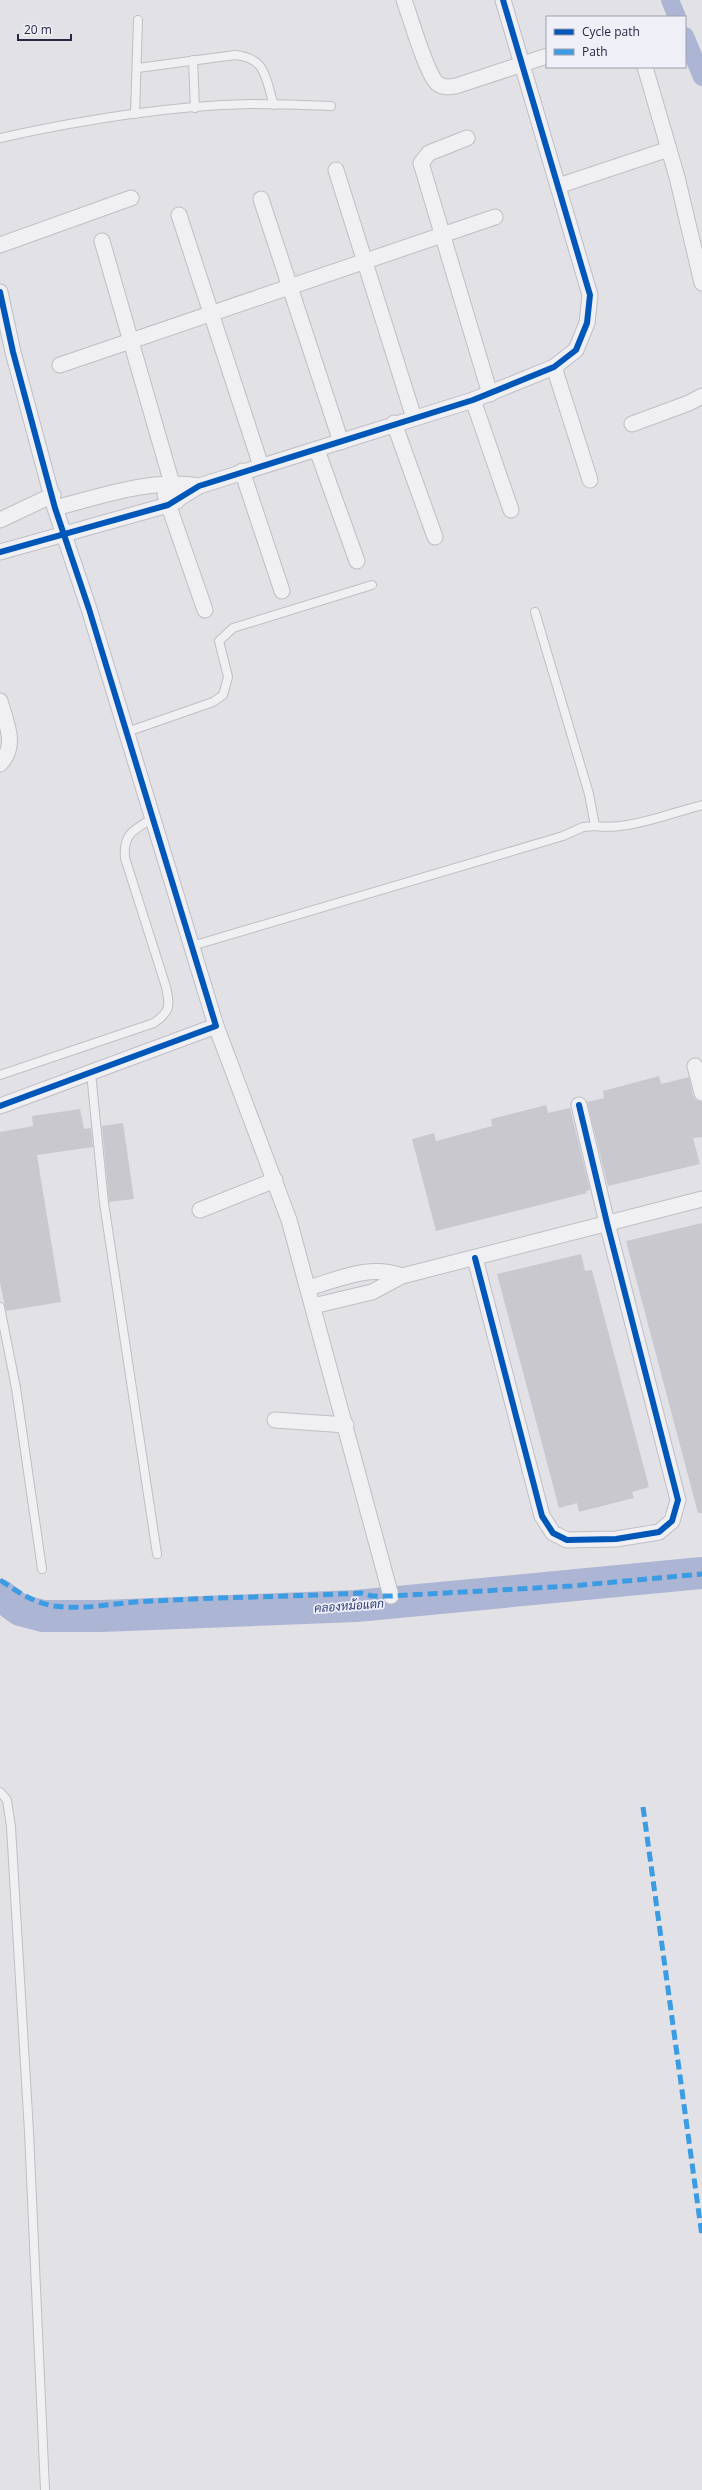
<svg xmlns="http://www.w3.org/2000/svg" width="702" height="2490" font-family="'Open Sans',Sarabun,sans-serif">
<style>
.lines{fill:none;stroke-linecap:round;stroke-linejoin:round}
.canal{stroke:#acb6d4;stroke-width:18}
.river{stroke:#acb6d4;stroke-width:32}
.building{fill:#c8c8ce}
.service-casing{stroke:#bebec4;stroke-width:10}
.minor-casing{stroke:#bebec4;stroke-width:17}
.service{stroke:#f0f0f3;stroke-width:8}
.minor{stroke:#f0f0f3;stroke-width:15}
.quiet{stroke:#3c9ce3;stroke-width:5;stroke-dasharray:10 5;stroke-linecap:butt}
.cycleway-casing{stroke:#eeeff7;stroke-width:8}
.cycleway{stroke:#0057b8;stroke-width:6}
.labels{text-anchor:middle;stroke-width:3.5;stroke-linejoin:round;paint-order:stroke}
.water-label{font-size:12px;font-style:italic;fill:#2d3c79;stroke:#eeeff7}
</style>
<rect width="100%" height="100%" fill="#e1e1e6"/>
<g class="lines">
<!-- canal -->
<g class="canal">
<polyline points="670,0 677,17"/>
<polyline points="685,36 702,77"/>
</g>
<!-- river -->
<polyline class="river" points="0,1595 20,1610 43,1616 101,1616 356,1606 702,1573"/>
</g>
<!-- building -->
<g class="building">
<polygon points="659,1076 661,1084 689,1077 693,1096 696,1100 702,1102 702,1137 693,1138 700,1164 608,1186 587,1102 604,1098 603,1091"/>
<polygon points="546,1105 548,1113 570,1108 590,1190 586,1191 587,1193 436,1231 412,1139 434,1133 436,1141 492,1126 491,1119"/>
<polygon points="80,1109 84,1129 91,1128 93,1147 37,1155 61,1302 6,1311 0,1283 0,1132 33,1126 32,1116"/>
<polygon points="123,1123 134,1199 109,1202 102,1126"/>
<polygon points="702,1223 702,1513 698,1513 626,1241"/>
<polygon points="581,1254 585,1271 592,1270 649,1487 632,1492 634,1498 579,1512 577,1503 559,1508 497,1274"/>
</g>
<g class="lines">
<defs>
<g id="service">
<polyline points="193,60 195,108"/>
<path d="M 138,68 L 235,55 C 267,58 265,78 274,105"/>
<polyline points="135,114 138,20"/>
<path d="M 0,138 C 81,120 166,106 250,104 C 277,104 304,105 331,106"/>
<polyline points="127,732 213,702 223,695 228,677 219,641 233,628 372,585"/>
<path d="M 595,826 C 626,831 671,813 702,805"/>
<polyline points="192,946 563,836 583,827 595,826 589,794 535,612"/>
<polyline points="91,1073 104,1203 157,1554"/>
<path d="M 0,1075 L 154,1023 C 171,1011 170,1006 166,987 L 125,858 C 123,833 134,830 153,818"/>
<polyline points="0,1307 16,1388 42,1569"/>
<polyline points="0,1792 7,1800 11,1827 29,2132 45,2490"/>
</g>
<g id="minor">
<path d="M 404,0 C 410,16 427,76 438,84 C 444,88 449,87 456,86 L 547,56"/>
<polyline points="645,67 677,177 702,283"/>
<polyline points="467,138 429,153 421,163 490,394"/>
<polyline points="336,170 414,418"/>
<polyline points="558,186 669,149"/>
<polyline points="261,199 341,442"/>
<polyline points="179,215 261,466"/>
<polyline points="102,241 177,501"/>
<polyline points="0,245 131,198"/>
<polyline points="0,292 13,352 55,508 89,609 216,1026 0,1106"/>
<polyline points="60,365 495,217"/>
<polyline points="554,367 590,480"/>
<polyline points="473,400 511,510"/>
<polyline points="394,423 435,537"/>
<polyline points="632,424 689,403 702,396"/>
<polyline points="317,450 357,561"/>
<polyline points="242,471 282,591"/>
<polyline points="165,495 205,610"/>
<path d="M 55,508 C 102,496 152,478 199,486"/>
<polyline points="0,520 53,495"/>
<polyline points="0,552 168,505 199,486 473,400 554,367 576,350 587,323 590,295 503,0"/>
<path d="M 0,701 C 6,723 18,745 0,764"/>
<polyline points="216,1026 289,1220 391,1596"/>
<polyline points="695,1066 702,1093"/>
<polyline points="200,1210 275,1180"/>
<polyline points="475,1258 542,1516 553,1533 567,1540 616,1539 659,1532 672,1521 678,1500 607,1223 579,1105"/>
<path d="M 308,1288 C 340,1279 369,1264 402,1276"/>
<polyline points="313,1306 372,1292 402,1276 702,1199"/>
<polyline points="275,1420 346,1425"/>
</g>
</defs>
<!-- service casing -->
<use href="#service" class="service-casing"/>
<!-- minor casing -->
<use href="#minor" class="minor-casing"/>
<!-- service -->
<use href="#service" class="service"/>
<!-- minor -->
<use href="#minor" class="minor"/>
<!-- quiet -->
<g class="quiet">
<path d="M 0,1580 C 18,1592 32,1602 54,1606 C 81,1610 109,1604 136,1602 C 211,1597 286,1597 361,1593 L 372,1596 L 391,1596 L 571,1586 L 702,1574"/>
<polyline points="643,1807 702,2236"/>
</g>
<defs>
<g id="cycleway">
<polyline points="0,292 13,352 55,508 89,609 216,1026 0,1106"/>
<polyline points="0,552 168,505 199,486 473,400 554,367 576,350 587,323 590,295 503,0"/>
<polyline points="475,1258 542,1516 553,1533 567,1540 616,1539 659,1532 672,1521 678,1500 607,1223 579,1105"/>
</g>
</defs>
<!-- cycleway casing -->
<use href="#cycleway" class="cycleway-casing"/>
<!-- cycleway -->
<use href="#cycleway" class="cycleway"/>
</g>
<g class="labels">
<!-- water labels -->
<g class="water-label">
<text transform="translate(349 1606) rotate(-4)" y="4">คลองหม้อแตก</text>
</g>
</g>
<!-- legend -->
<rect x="546" y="16" width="140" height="52" fill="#eeeff7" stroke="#9ea0ae"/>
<rect x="554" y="29" width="20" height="6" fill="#0057b8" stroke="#9ea0ae"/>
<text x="582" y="36" font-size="12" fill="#262941">Cycle path</text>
<rect x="554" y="49" width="20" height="6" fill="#3c9ce3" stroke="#9ea0ae"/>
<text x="582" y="56" font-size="12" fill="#262941">Path</text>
<!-- scale -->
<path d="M18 34v6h53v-6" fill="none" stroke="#262941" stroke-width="2"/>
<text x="24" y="34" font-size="12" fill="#262941" stroke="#eeeff7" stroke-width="3" paint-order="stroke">20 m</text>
</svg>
